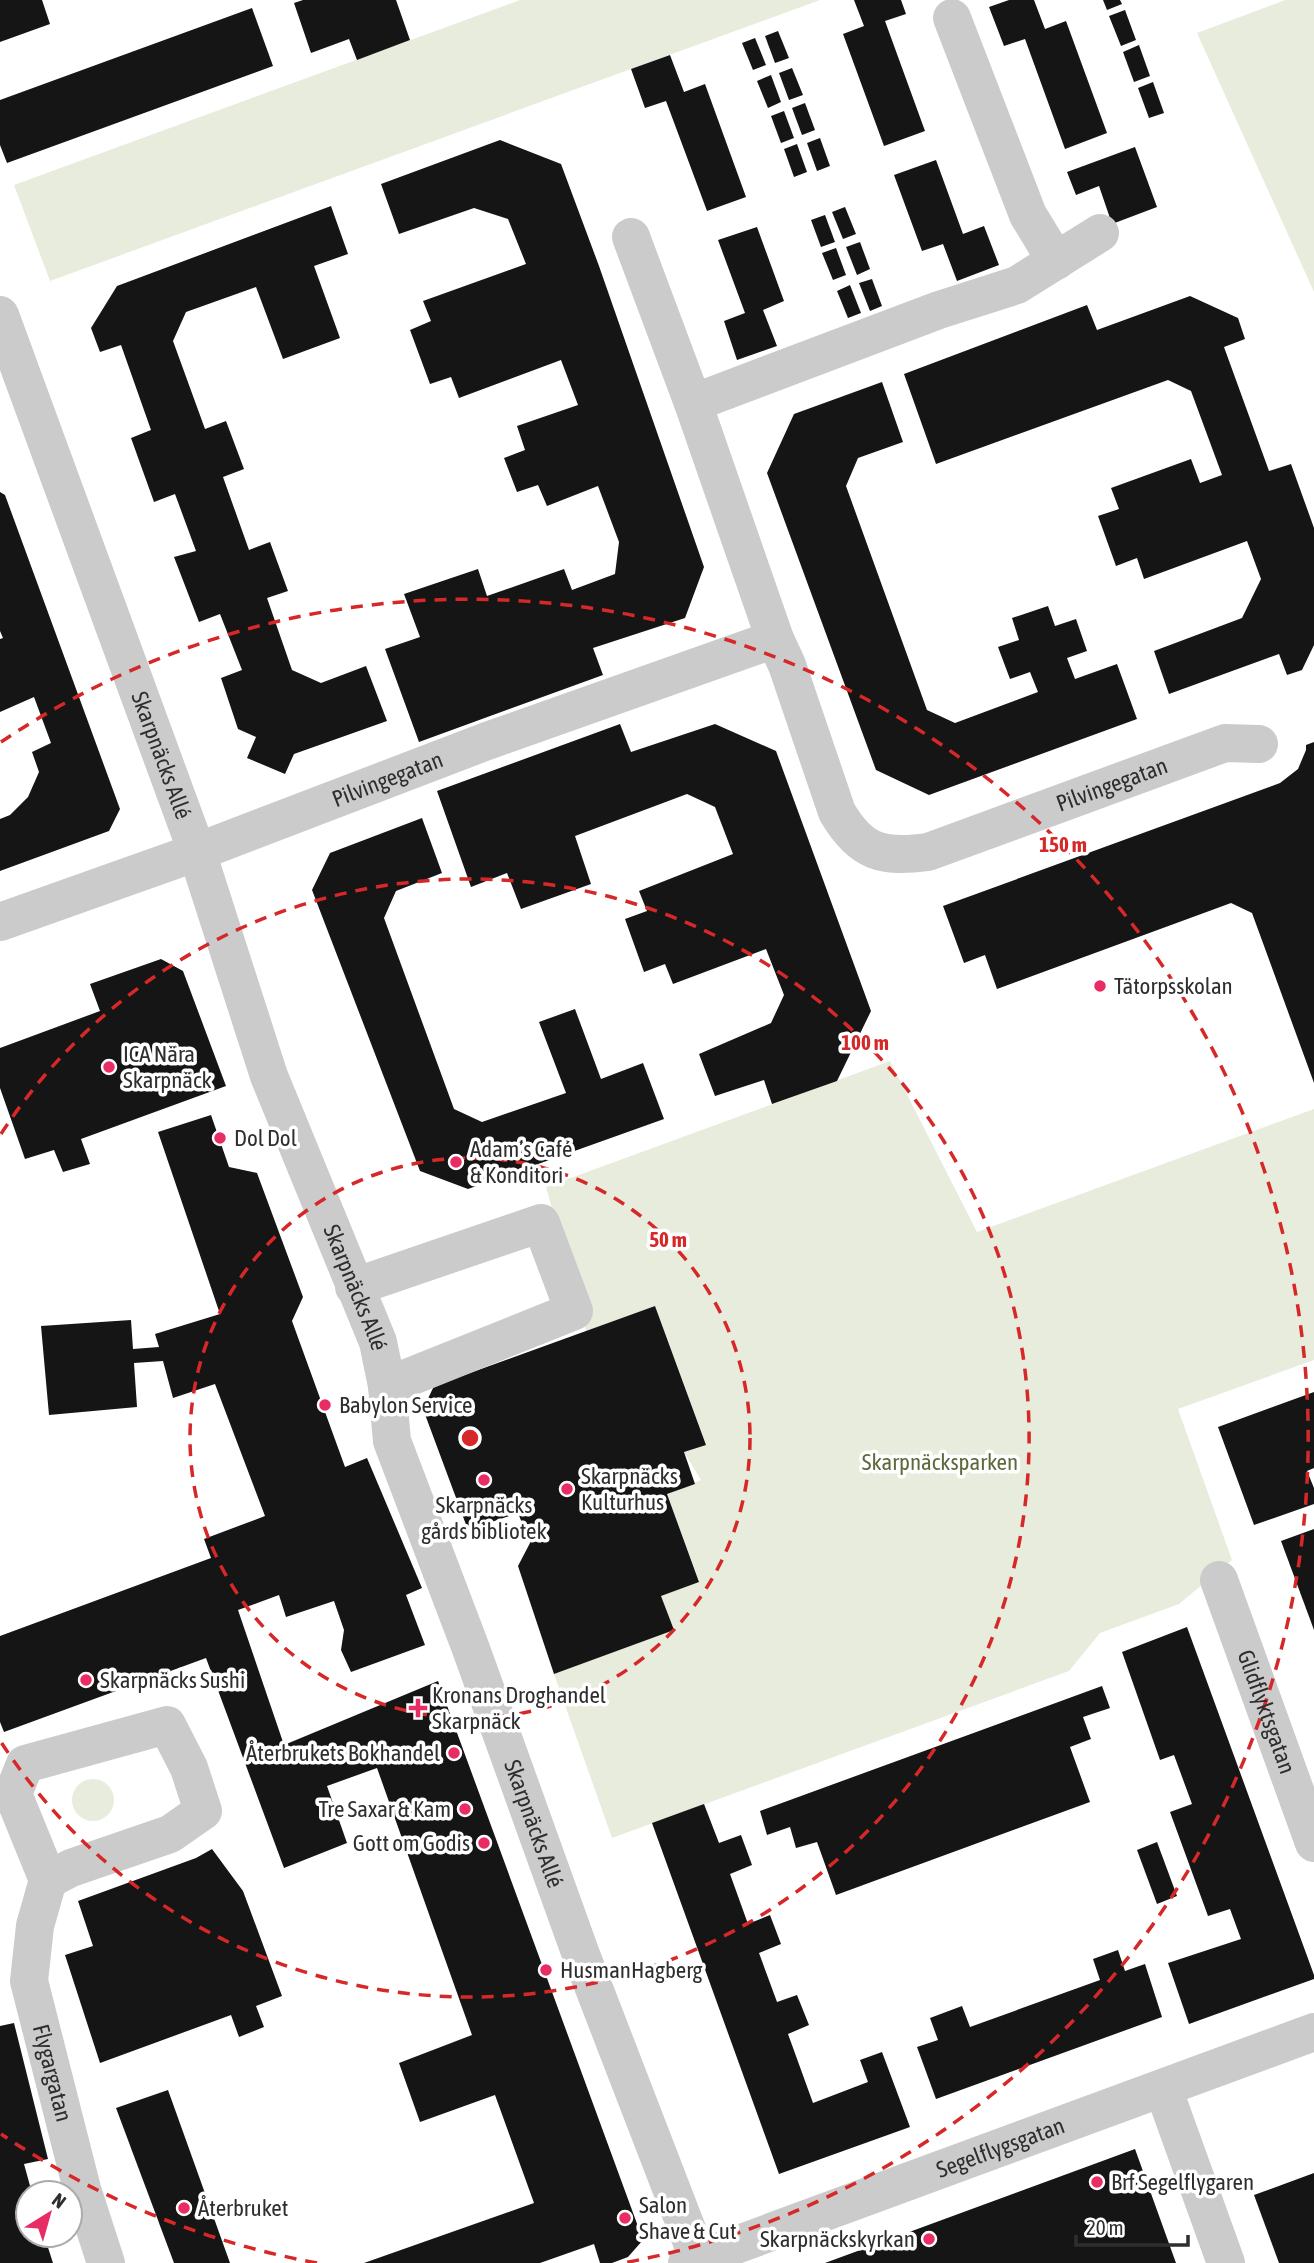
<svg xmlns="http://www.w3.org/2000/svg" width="1314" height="2263" font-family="'Asap Condensed',sans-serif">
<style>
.green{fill:#e8ecdc}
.building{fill:#151515}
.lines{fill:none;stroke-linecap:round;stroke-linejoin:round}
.minor{stroke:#cbcbcb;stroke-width:38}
.ring{fill:none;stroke:#d62828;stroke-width:3.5;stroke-dasharray:12 9}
.poi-dot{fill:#e82d65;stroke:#fff;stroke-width:2.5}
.labels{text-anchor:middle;stroke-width:7;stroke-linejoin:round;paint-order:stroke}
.street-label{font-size:23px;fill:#2e2e2e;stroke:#fff}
.poi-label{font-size:23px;fill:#2e2e2e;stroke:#fff;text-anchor:start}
.park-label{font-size:23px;fill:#5c6b3b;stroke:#fff}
.centre{fill:#d62828;stroke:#fff;stroke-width:3.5}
.ring-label{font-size:21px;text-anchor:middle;font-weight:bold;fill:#d62828;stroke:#fff;stroke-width:7;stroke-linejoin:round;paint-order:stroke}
</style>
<rect width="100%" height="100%" fill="#fff"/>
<!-- green -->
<g class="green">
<polygon points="520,0 820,0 50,281 14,185"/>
<polygon points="1285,0 1314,0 1314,292 1197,33"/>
<polygon points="890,1061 977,1232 1314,1109 1314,1360 1178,1409 1232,1560 1179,1604 1100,1633 1069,1671 612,1838 554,1674 674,1630 661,1596 699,1581 667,1494 701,1480 684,1452 706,1444 655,1306 586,1331 546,1187"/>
<circle cx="93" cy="1800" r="21"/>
</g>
<!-- building -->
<g class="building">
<polygon points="0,0 42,0 50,24 0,42"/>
<polygon points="303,0 396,0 410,40 357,60 349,39 311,53 294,3"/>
<polygon points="854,0 901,0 906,14 885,21 925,131 884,146 843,34 864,26"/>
<polygon points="1009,0 1034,0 1045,29 1066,21 1107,133 1065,149 1025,39 1004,46 989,7"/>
<polygon points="1103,0 1120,0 1122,4 1107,10"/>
<polygon points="252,8 273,66 7,163 0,145 0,100"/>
<polygon points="1125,10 1136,40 1121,46 1109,16"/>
<polygon points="778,31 789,58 775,63 765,36"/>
<polygon points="755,38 766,65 753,70 742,43"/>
<polygon points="1139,45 1150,76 1134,82 1123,52"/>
<polygon points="670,55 684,92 705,84 746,197 707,211 666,101 645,108 631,69"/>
<polygon points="792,68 803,95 789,100 779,73"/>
<polygon points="771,75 781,102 768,108 757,81"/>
<polygon points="1153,82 1164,113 1149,118 1138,88"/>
<polygon points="805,103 815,130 802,135 792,108"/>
<polygon points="784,111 794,138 781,143 771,116"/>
<polygon points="820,138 830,166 817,171 807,143"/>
<polygon points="500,140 561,164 599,266 704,567 685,618 593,648 603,675 419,742 385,649 420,637 404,594 478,569 487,596 564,569 572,590 615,574 619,542 598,486 547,506 538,485 517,492 504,458 525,450 517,426 578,405 561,360 459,398 451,377 430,384 410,330 431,321 423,301 526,264 508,219 474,208 399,234 381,184"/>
<polygon points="797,144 807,172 794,177 784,149"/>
<polygon points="1135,147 1157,207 1112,224 1099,186 1076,195 1067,172"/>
<polygon points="936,160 963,234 984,226 999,265 957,281 943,244 922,251 894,175"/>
<polygon points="331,206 348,254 314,266 340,338 283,359 256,287 186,312 173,341 205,429 226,421 244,469 223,477 249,550 270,542 288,591 267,598 292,670 321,683 366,666 387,721 294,754 285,774 247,758 256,737 238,729 221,678 242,670 220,614 199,622 174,557 196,551 175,494 154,502 131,438 151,430 121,345 100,352 91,328 117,286"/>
<polygon points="845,207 856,234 843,239 832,212"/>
<polygon points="825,215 835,242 821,247 811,220"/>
<polygon points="757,227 784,301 763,310 777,346 737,360 724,321 745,313 718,240"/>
<polygon points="860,242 870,269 857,275 846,247"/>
<polygon points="836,248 846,275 833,280 822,253"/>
<polygon points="872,279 882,306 870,311 859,283"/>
<polygon points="850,285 861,313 848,318 837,291"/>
<polygon points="1190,296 1238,318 1245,339 1224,347 1269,471 1291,464 1314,528 1314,645 1302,670 1287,675 1279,654 1169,694 1154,651 1242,618 1261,579 1247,541 1144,579 1137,558 1116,566 1098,516 1119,509 1111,488 1191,459 1200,483 1222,475 1191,391 1168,380 936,464 904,374 1087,305 1097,330"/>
<polygon points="882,382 903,442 858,458 846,486 927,710 955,723 1038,692 1030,672 1010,679 998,647 1019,640 1012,618 1048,606 1055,626 1076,619 1087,651 1067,658 1075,679 1117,664 1137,719 929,795 876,770 767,473 794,414"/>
<polygon points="0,492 5,495 120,809 109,831 0,871 0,819 10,815 28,797 39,772 32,752 51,743 34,697 0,712 0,639 3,638 0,631"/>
<polygon points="620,724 631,752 715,724 776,751 871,1011 837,1081 772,1104 764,1080 715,1096 699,1054 771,1023 784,995 766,949 673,984 665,964 644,972 625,919 647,911 639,891 733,854 715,807 687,794 575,836 591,884 521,909 507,873 471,887 437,791"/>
<polygon points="1314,742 1314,1083 1252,913 1231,903 997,989 985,955 964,963 943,906 1280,783 1298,769 1306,750 1306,745"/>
<polygon points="422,818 442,873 396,891 384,918 454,1109 482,1122 566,1093 539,1022 575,1009 601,1079 643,1063 664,1119 468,1189 420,1171 312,890 330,853"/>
<polygon points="161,959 183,971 226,1086 81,1139 90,1164 63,1172 54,1150 25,1159 0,1088 0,1048 100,1011 90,984"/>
<polygon points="211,1115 229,1167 257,1173 303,1297 292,1321 345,1467 367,1458 422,1588 406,1595 425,1645 351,1672 341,1650 344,1630 334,1601 286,1617 279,1595 238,1610 284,1745 438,1681 643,2240 628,2257 612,2263 600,2263 594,2244 540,2263 364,2263 534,2203 495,2095 420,2122 399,2063 472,2035 377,1768 327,1786 347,1843 284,1868 206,1658 4,1732 0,1722 0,1636 211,1558 204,1539 265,1516 215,1384 173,1398 163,1361 134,1363 137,1407 49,1415 41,1326 131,1320 133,1349 159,1347 155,1334 220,1314 158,1132"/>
<polygon points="655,1306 706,1445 684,1452 695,1484 667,1494 699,1582 661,1596 674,1630 554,1674 518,1566 530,1543 518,1513 468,1530 423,1409 434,1386"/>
<polygon points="1314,1392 1314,1468 1307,1471 1314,1488 1314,1504 1254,1525 1218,1427"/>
<polygon points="1314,1529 1314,1630 1281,1541"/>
<polygon points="1187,1627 1314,1975 1314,1979 1189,2024 1168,1963 1241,1939 1230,1909 1208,1916 1170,1812 1192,1804 1174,1755 1160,1760 1122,1652"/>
<polygon points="1102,1686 1110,1708 1083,1717 1091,1739 1070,1747 1090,1802 836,1895 817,1842 796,1848 790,1827 767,1835 760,1811"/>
<polygon points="704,1804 719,1843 741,1835 752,1865 730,1874 748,1924 770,1915 781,1944 759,1953 777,2002 797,1995 809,2025 788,2034 813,2103 868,2082 860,2060 882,2052 910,2127 779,2174 652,1823"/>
<polygon points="1157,1842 1177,1896 1157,1904 1137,1850"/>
<polygon points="212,1849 243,1891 282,1996 256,2006 264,2027 239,2037 231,2015 100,2063 65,1955 93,1946 78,1901 196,1858"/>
<polygon points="1118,1950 1125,1971 1145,1964 1162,2017 936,2099 917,2047 938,2040 930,2018 962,2006 970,2027 1100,1980 1093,1959"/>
<polygon points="14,2023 48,2159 24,2164 32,2193 28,2193 28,2235 44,2235 53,2263 0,2263 0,2026"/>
<polygon points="168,2090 230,2263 174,2263 116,2108"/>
<polygon points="1135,2149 1176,2263 825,2263"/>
<polygon points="1314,2173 1314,2263 1279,2263 1254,2195"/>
</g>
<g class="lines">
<!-- minor -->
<g class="minor">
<polyline points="952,18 1028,215 1056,261"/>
<path id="s1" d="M 631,237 L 693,403 L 775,639 L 787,665 L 837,812 C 861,853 882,858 928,852 L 1225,743 L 1259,744"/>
<path id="s2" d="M 0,315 L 197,852 L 269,1076 L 378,1342 L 387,1386 L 392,1441 L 471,1649 L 580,1952 L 700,2263"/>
<polyline points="693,403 939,310 1017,285 1100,233"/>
<path id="s3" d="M 0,922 L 197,852 L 487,741 L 775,639"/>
<polyline points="354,1287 541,1223 574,1311 387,1386"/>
<path id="s4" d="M 1219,1580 L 1314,1843"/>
<polygon points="167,1725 189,1768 203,1811 170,1834 71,1868 48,1880 13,1794 25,1764"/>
<path id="s5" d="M 48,1880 L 35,1926 L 29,1981 L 82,2189 L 106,2263"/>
<polyline points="1163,2088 1226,2263"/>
<path id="s6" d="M 687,2263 L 1314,2032"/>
</g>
</g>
<!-- distance rings -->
<g class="ring">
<circle cx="470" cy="1438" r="280"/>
<path d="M1 1134A559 559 0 1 1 1 1742"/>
<path d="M317 2263A839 839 0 0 1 1 2134M1 742A839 839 0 1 1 623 2263"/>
</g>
<!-- markers -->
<g class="poi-dot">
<circle cx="1100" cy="986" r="7"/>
<circle cx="109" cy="1067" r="7"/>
<circle cx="220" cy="1138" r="7"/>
<circle cx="456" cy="1162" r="7"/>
<circle cx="325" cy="1405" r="7"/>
<circle cx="484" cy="1480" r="7"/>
<circle cx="567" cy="1489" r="7"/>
<circle cx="86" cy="1680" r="7"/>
<path d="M414.5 1697.5h7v7h7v7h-7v7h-7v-7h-7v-7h7z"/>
<circle cx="454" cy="1753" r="7"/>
<circle cx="465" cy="1809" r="7"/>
<circle cx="484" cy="1843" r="7"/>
<circle cx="546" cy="1970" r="7"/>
<circle cx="1097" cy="2182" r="7"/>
<circle cx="184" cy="2208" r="7"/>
<circle cx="625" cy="2218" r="7"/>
<circle cx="929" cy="2239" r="7"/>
</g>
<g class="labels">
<!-- street labels -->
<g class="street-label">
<text dy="8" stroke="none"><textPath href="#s2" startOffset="469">Skarpnäcks Allé</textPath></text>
<text dy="8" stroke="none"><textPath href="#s3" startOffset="413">Pilvingegatan</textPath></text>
<text dy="8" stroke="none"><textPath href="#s1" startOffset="915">Pilvingegatan</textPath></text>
<text dy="8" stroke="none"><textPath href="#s2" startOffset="1036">Skarpnäcks Allé</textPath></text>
<text dy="8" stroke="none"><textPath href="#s4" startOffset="140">Glidflyktsgatan</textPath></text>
<text dy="8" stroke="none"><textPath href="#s2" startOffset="1603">Skarpnäcks Allé</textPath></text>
<text dy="8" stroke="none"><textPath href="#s5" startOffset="198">Flygargatan</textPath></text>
<text dy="8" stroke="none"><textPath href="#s6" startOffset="334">Segelflygsgatan</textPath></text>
</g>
<!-- poi labels -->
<g class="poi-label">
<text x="1114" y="994">Tätorpsskolan</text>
<text x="123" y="1062">ICA Nära<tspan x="123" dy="26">Skarpnäck</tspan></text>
<text x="234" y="1146">Dol Dol</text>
<text x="470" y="1157">Adam’s Café<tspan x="470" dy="26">&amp; Konditori</tspan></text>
<text x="339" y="1413">Babylon Service</text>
<text x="581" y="1484">Skarpnäcks<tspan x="581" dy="26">Kulturhus</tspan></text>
<text x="484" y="1513" text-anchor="middle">Skarpnäcks<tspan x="484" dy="26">gårds bibliotek</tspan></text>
<text x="100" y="1688">Skarpnäcks Sushi</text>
<text x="432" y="1703">Kronans Droghandel<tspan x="432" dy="26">Skarpnäck</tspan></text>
<text x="440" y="1761" text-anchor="end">Återbrukets Bokhandel</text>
<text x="451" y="1817" text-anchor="end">Tre Saxar &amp; Kam</text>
<text x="470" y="1851" text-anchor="end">Gott om Godis</text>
<text x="560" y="1978">HusmanHagberg</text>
<text x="1111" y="2190">Brf Segelflygaren</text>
<text x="639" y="2213">Salon<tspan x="639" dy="26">Shave &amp; Cut</tspan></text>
<text x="198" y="2216">Återbruket</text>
<text x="915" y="2247" text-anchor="end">Skarpnäckskyrkan</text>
</g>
<!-- park labels -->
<g class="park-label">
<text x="940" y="1470">Skarpnäcksparken</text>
</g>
</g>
<circle cx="470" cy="1438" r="10" class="centre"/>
<g class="ring-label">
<text x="1063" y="852">150 m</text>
<text x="865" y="1050">100 m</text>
<text x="668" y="1247">50 m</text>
</g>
<!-- north arrow -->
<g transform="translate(49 2214) rotate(37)"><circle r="33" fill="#ffffff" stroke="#ababab" stroke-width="2"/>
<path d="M0-5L12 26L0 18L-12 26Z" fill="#e82d65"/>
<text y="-10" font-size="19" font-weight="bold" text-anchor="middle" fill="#2e2e2e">N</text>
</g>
<!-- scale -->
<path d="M1076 2235v10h112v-10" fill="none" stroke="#2e2e2e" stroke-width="3.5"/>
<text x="1086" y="2235" font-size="21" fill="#2e2e2e" stroke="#ffffff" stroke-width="5" paint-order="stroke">20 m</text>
</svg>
